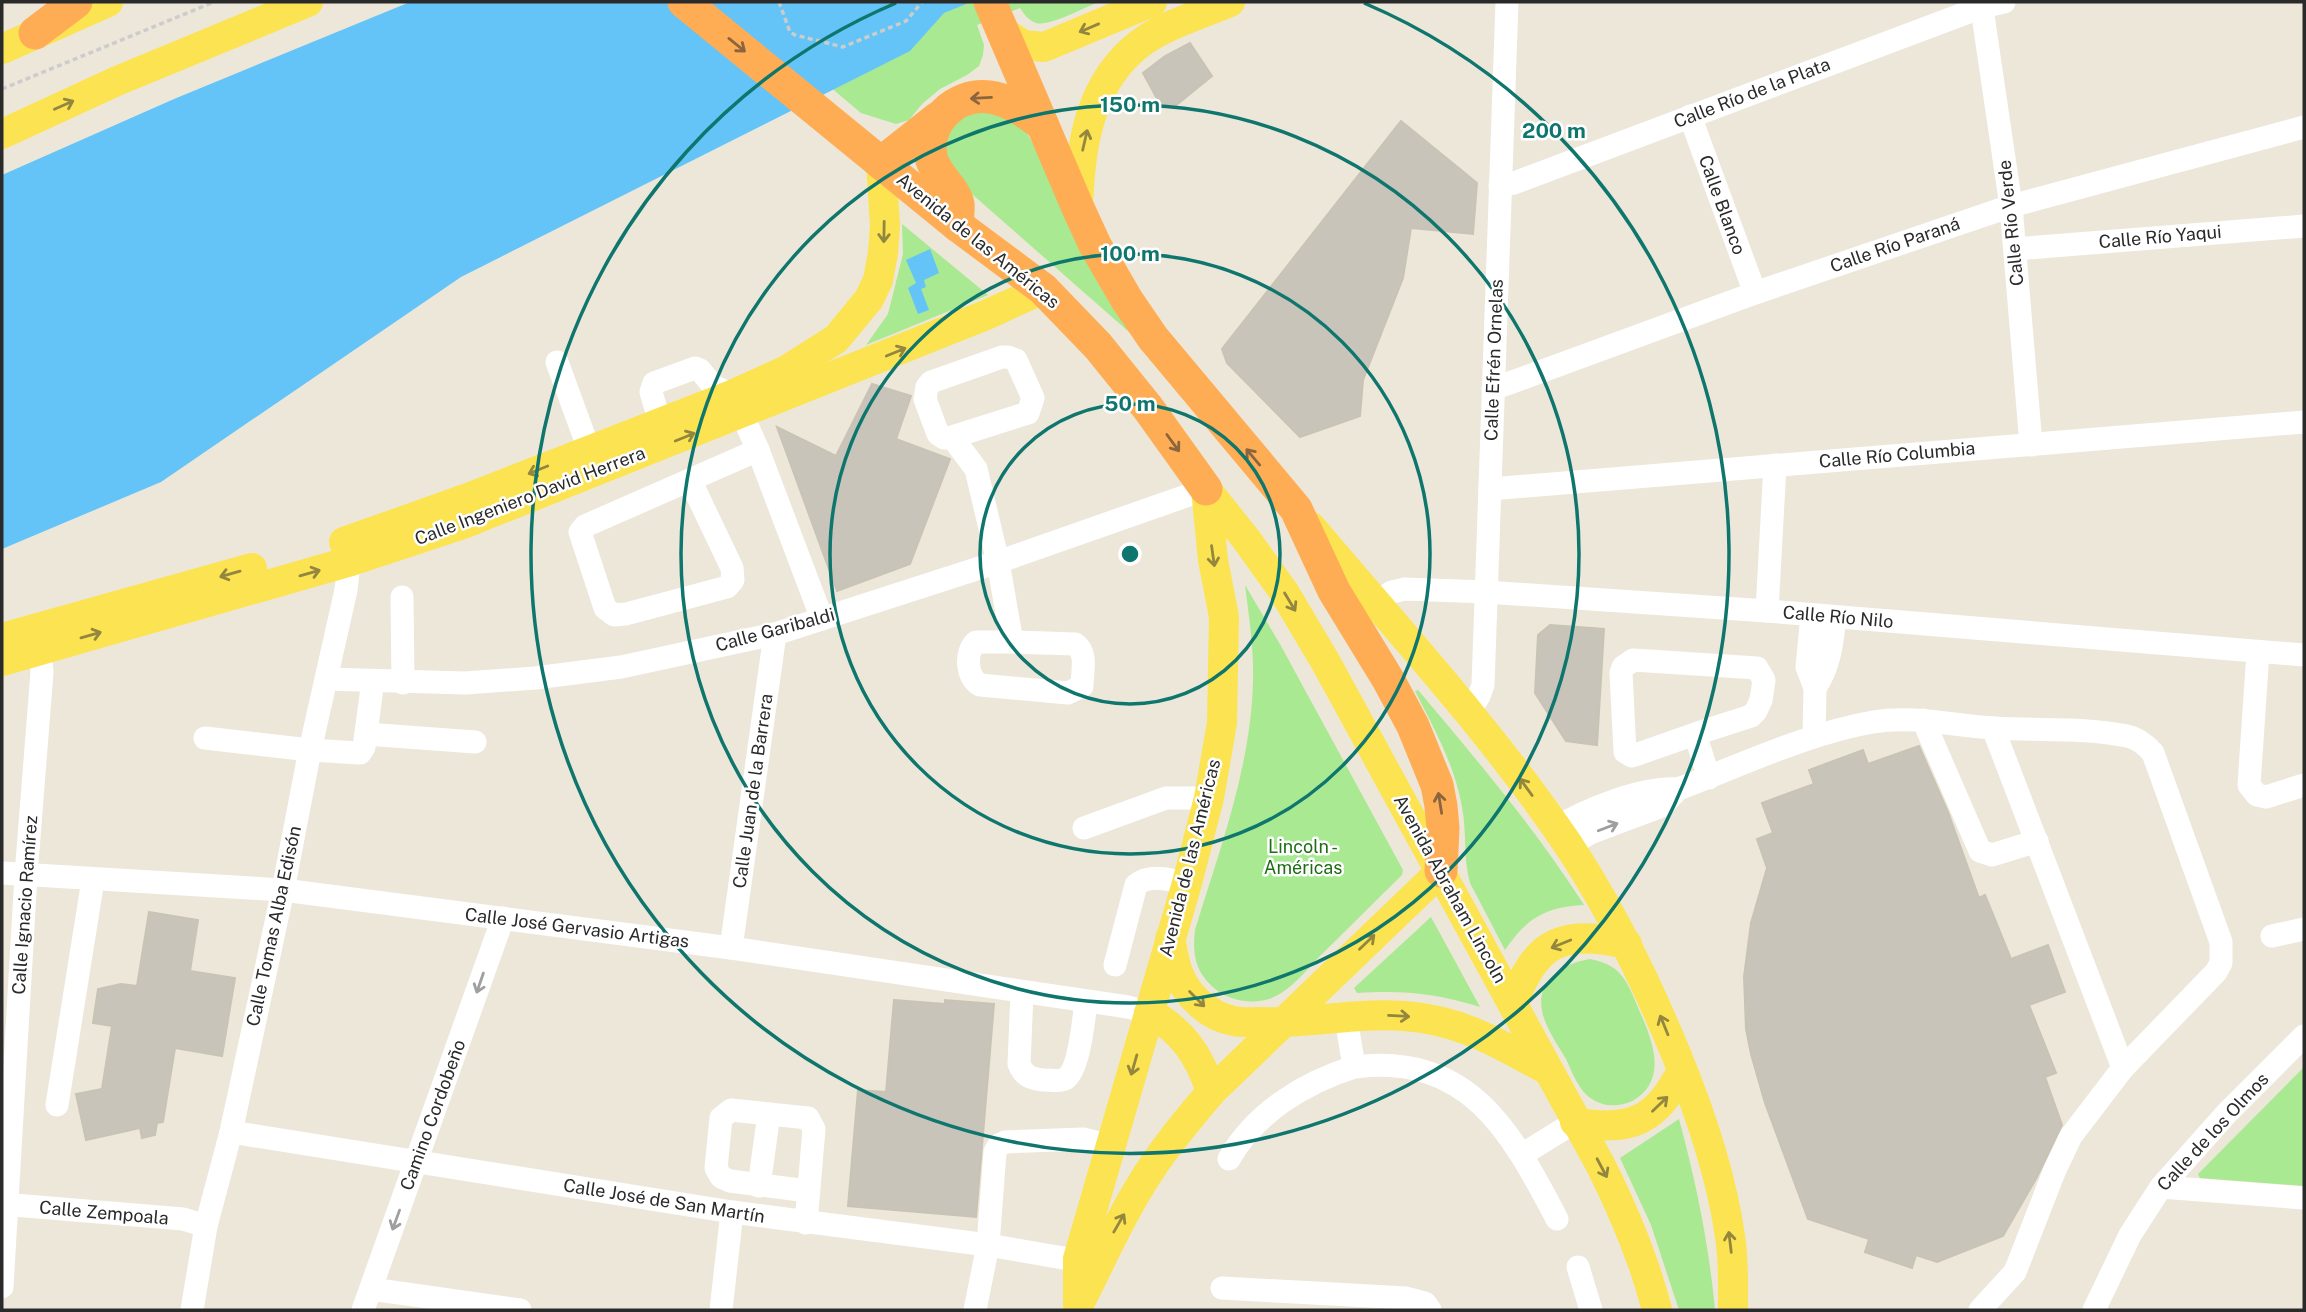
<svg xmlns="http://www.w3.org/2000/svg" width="2306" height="1312" font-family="'Public Sans',sans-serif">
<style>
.green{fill:#a8e992}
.water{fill:#64c4f8}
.building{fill:#c8c4ba;stroke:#c9c3b4;stroke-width:2}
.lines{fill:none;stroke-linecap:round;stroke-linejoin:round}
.path{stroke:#ccc;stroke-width:3.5;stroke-dasharray:5 3.5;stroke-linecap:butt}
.minor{stroke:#fff;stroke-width:23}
.major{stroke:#fce351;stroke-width:30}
.highway{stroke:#ffad54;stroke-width:33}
.oneway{stroke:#93863e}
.oneway2{stroke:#8a653d}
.oneway3{stroke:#9f9f9f}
.ring{fill:none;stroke:#0f766e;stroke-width:3.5}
.labels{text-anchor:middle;stroke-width:5;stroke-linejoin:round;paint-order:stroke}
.street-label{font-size:18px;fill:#2a2a2a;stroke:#fff}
.park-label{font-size:18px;fill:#1e6d14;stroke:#fff}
.centre{fill:#0f766e;stroke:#fff;stroke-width:3.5}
.ring-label{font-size:21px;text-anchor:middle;font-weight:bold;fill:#0f766e;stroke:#fff;stroke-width:5;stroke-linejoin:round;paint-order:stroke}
</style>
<rect width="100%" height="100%" fill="#ede7da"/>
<!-- green -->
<g class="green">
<path d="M 729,2 L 1099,2 C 1085,7 1049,27 1036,23 C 1028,20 1024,14 1020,8 L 977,25 L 984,45 L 983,55 L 979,66 L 967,75 L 940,89 L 922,104 L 909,120 L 896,124 L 861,113 Z"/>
<polygon points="997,109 1026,131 1131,329 1129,332 948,173 943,135 962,111"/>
<polygon points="902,224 988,295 866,345 888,314 903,254"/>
<path d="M 1245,585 L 1281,646 L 1403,870 L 1402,875 C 1375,901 1349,928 1322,954 C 1307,969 1290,992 1269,999 C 1253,1004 1231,1001 1218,991 C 1196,975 1192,956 1195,930 C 1220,848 1251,767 1253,681 C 1254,649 1249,616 1245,585 Z"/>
<path d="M 1418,690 C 1476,759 1535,828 1584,905 C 1545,907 1527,918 1505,950 L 1470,883 C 1463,859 1467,832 1462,807 C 1455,766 1434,728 1415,691 Z"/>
<path d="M 1431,917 L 1480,1007 C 1436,993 1402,990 1357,993 L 1354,988 Z"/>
<path d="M 1590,959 C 1599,961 1607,963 1615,969 C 1627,978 1633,996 1639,1010 C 1651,1037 1668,1076 1637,1098 C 1624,1107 1605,1108 1592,1099 C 1579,1091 1572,1072 1566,1059 C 1559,1047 1550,1034 1545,1021 C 1531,985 1558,964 1590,959 Z"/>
<polygon points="2304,1067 2304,1186 2200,1178 2198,1174"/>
<path d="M 1679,1119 C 1696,1182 1709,1245 1715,1310 L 1679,1310 L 1651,1225 L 1620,1158 Z"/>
</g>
<!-- water -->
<g class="water">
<polygon points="410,2 971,2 944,13 910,51 461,277 161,482 2,549 2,175 174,99"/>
<polygon points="930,249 939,273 924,280 926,287 921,289 929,310 918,314 908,288 916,283 906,260"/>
</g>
<!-- building -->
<g class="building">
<polygon points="1190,43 1212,76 1174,107 1160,104 1143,73 1165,56"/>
<polygon points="1401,121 1477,183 1473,234 1411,228 1403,278 1363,380 1360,416 1300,437 1227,363 1222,349"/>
<polygon points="872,384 911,396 896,439 950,459 910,564 837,591 777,427 836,456"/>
<polygon points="1550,625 1604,629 1597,745 1566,741 1535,693 1538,635"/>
<polygon points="1919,746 1948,812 1979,898 1985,895 2011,959 2048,945 2065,992 2029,1005 2056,1073 2045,1077 2062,1125 2037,1177 2003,1236 1937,1262 1916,1255 1912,1268 1865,1252 1869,1239 1808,1219 1765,1103 1751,1054 1746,1029 1744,977 1751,923 1767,868 1757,839 1773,833 1762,803 1814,784 1809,770 1863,750 1868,764"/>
<polygon points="149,912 198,920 190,971 235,978 222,1056 175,1048 163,1122 157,1123 155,1135 142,1138 140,1128 86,1140 76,1094 102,1089 112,1026 93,1023 98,989 121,984 137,986"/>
<polygon points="894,1000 945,1004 945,1000 994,1004 976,1217 848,1206 858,1090 886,1092"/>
</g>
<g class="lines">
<!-- path -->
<g class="path">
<polyline points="779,2 790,32 795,35 843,47 906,21 922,2"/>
<polyline points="2,89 214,2"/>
</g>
<!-- minor -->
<g class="minor">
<polyline points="1981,2 2011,206 2031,445"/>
<polyline points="1690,116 1755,293"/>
<polyline points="1500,186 1514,183 1982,7 2004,2"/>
<polyline points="2015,249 2304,226"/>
<polyline points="557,362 595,466"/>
<polyline points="1493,389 1755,293 2011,206 2304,127"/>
<polyline points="660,423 651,392 654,383 695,368 700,370 713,386 732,395 742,414 758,450 822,619"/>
<path d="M 952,437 L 1028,413 L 1033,398 L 1016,360 L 1008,357 L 1002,357 L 931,382 L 927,387 L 925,399 L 938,434 L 944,438 L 952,437 L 976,469 L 998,562 L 1012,642 L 1075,644 C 1088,653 1082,672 1082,686 L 1068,693 L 980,685 C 966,677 965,652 976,642 L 1012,642"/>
<polyline points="690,480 732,568 733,580 727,587 626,614 614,615 605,608 580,532 585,526 758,450"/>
<polyline points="1490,489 2304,422"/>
<polyline points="402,597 403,683"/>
<polyline points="1375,603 1392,592 1405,589 1486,592 1767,611 2304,655"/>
<polyline points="1767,611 1775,465"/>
<polyline points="1812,615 1807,667 1815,688 1814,735"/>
<polyline points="2258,652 2249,785 2257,795 2266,797 2304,785"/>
<polyline points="326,679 465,683 535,678 621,667 775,634 998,562 1206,489"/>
<path d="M 1815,688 C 1830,666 1832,643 1835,617"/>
<polyline points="1468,714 1479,696 1483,685 1507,2"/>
<polyline points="1923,720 1980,851 1992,855 2037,841"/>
<polyline points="1993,728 2123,1068"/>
<polyline points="366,734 475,742"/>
<polyline points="1695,734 1751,716 1756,711 1761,700 1764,680 1757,668 1633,660 1623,667 1621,673 1625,752 1632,756 1695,734 1709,778"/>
<polyline points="205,738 310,750 360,753 364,747 373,681"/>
<polyline points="1084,828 1166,798 1209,798"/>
<path d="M 1556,828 C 1586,809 1642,787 1678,789 C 1742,765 1805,734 1873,722 C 1914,715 1954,726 1995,728 C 2038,731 2084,727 2127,736 C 2138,738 2146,745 2153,753 L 2221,942 L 2221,963 L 2216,972 L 2123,1068 L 2071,1136 L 2054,1172 L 2015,1272 L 1980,1310"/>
<polyline points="1568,846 1590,833 1662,806 1678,789"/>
<polyline points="2,873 283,890 731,948 1128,1007 1149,1013"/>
<polyline points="2272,936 2304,929"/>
<polyline points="731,948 775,634"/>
<path d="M 1115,965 L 1136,885 C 1150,873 1170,880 1187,883"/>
<path d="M 1022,993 L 1019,1064 C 1024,1076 1031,1079 1044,1080 C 1051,1080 1059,1082 1065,1079 C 1079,1071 1084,1018 1086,1001"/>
<path d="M 1354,1067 C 1469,1053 1510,1130 1557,1219"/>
<polyline points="57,1105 93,880"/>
<polyline points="231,1132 732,1212 988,1245 1093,1263"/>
<polyline points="1523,1154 1575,1122"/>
<path d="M 1229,1159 C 1256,1112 1304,1083 1354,1067 L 1346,1018"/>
<polyline points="759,1186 769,1114"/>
<polyline points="2161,1187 2304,1198"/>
<polyline points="2,1204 183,1219 206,1226"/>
<polyline points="806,1223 814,1129 808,1118 731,1110 721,1118 716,1168 721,1177 730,1181 808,1191"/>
<polyline points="1578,1267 1591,1310"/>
<polyline points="2,1287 26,875 42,672 40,650"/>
<polyline points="1222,1288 1406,1298 1425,1303 1430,1310"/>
<polyline points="371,1289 520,1310"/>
<polyline points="192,1310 206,1226 231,1132 283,890 310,750 346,590 351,546"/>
<polyline points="363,1310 503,918"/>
<polyline points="721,1310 732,1212"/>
<polyline points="975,1310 988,1245 995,1152 999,1145 1005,1142 1083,1139 1111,1146"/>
<polyline points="2094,1310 2130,1235 2161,1187 2227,1113 2304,1036"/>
</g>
<!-- major -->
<g class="major">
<polyline points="1004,32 1023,45 1044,47 1152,2"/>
<polyline points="2,49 108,2"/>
<polyline points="2,134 117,81 308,2"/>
<path d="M 1078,207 C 1080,146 1089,81 1142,42 C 1167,24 1202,14 1230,2"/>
<path d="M 1206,489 L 1246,539 L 1284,592 L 1325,661 L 1601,1166 C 1624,1212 1644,1259 1657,1310"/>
<path d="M 1311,527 C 1398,630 1491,731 1567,843 C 1611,909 1646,981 1676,1054 C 1700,1112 1721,1174 1730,1236 C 1734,1261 1733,1286 1733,1310"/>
<polyline points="344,542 468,498 732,395 787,370 836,339 869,299 878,280 883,253 885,225 881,163"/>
<polyline points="2,638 252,568"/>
<polyline points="2,661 351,561 463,524 986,315 1043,289"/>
<path d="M 1170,939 C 1173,950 1174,964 1179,975 C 1188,997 1210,1017 1234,1021 C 1242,1023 1252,1022 1260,1022 C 1308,1024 1356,1012 1404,1016 C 1461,1020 1498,1043 1547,1070"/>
<path d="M 1513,1004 C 1535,941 1563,929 1627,944"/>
<path d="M 1149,1013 C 1183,1030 1200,1057 1211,1092"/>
<path d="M 1575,1122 C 1630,1133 1658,1120 1682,1070"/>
<path d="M 1081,1300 C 1100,1263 1117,1224 1139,1188 C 1159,1154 1185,1123 1211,1092 L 1441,871"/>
<polyline points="1078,1306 1078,1259 1187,883 1209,798 1222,723 1224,617 1213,560 1206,489"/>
</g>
<!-- highway -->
<g class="highway">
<polyline points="684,2 957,225 1043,289 1098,346 1148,408 1206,489"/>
<polyline points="990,2 1078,208 1095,245 1127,300 1153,338 1296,509 1334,591 1389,681 1413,726 1437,785 1441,806 1443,828 1441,871"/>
<polyline points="35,33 76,2"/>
<polyline points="881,163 938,118"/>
<path d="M 957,225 C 957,219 959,210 958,204 C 955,189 935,175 931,157 C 925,122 955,93 989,97 C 1009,99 1026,113 1042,124"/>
</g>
</g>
<!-- one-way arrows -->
<defs><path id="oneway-shaft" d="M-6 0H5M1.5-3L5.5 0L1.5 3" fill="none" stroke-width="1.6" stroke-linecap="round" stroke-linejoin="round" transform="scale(1.75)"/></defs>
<g class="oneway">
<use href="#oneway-shaft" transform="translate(1089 28) rotate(157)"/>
<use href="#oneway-shaft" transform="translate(64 105) rotate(-24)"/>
<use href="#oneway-shaft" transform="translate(1085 140) rotate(-77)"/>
<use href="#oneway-shaft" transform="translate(884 232) rotate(91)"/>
<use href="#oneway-shaft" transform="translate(896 352) rotate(-22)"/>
<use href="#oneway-shaft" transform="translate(685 437) rotate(-22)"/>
<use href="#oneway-shaft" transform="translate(538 470) rotate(158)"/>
<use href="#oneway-shaft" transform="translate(1213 556) rotate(82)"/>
<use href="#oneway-shaft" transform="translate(310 573) rotate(-16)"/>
<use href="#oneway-shaft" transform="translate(230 574) rotate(164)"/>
<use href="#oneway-shaft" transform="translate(1290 602) rotate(59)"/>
<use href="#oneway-shaft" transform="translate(91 635) rotate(-16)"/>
<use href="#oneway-shaft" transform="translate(1526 787) rotate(-126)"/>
<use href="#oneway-shaft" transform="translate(1367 942) rotate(-44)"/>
<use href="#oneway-shaft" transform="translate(1561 944) rotate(158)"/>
<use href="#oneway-shaft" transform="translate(1197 999) rotate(45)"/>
<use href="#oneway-shaft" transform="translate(1399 1016) rotate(3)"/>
<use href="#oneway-shaft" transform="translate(1664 1025) rotate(-112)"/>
<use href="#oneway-shaft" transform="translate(1134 1065) rotate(106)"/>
<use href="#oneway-shaft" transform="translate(1660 1104) rotate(-44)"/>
<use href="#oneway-shaft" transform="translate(1602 1168) rotate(62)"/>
<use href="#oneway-shaft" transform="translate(1119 1223) rotate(-60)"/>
<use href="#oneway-shaft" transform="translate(1730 1242) rotate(-97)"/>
</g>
<g class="oneway2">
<use href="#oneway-shaft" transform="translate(737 45) rotate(39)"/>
<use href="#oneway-shaft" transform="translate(981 98) rotate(177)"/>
<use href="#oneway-shaft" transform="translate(1173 443) rotate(54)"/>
<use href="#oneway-shaft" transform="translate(1253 457) rotate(-130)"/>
<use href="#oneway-shaft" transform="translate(1440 803) rotate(-99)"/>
</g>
<g class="oneway3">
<use href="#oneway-shaft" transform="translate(1608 827) rotate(-21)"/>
<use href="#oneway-shaft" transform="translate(480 983) rotate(109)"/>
<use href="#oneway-shaft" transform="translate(396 1220) rotate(110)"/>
</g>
<!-- distance rings -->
<g class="ring">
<circle cx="1130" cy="554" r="150"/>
<circle cx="1130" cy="554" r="300"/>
<circle cx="1130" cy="554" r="449"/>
<path d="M1364 3A599 599 0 1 1 896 3"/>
</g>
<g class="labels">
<!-- street labels -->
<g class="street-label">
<text transform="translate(1752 93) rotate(-21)" y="6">Calle Río de la Plata</text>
<text transform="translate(1722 205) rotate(70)" y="6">Calle Blanco</text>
<text transform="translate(2011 223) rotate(-96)" y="6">Calle Río Verde</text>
<text transform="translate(2160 237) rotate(-5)" y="6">Calle Río Yaqui</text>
<text transform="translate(978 241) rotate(39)" y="6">Avenida de las Américas</text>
<text transform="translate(1895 245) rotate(-19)" y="6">Calle Río Paraná</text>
<text transform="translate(1494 360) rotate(-88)" y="6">Calle Efrén Ornelas</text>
<text transform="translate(1897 455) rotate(-5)" y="6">Calle Río Columbia</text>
<text transform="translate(530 496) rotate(-21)" y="6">Calle Ingeniero David Herrera</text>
<text transform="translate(1838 617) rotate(5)" y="6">Calle Río Nilo</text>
<text transform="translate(775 630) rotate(-15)" y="6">Calle Garibaldi</text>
<text transform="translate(753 791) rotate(-82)" y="6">Calle Juan de la Barrera</text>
<text transform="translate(1190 858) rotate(-76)" y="6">Avenida de las Américas</text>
<text transform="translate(1450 889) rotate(61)" y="6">Avenida Abraham Lincoln</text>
<text transform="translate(25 905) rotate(-86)" y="6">Calle Ignacio Ramírez</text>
<text transform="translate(274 926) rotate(-78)" y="6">Calle Tomas Alba Edisón</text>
<text transform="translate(577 928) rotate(7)" y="6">Calle José Gervasio Artigas</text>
<text transform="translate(433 1115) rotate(-70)" y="6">Camino Cordobeño</text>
<text transform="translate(2213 1132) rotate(-47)" y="6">Calle de los Olmos</text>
<text transform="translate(664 1201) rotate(9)" y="6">Calle José de San Martín</text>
<text transform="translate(104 1213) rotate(5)" y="6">Calle Zempoala</text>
</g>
<!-- park labels -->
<g class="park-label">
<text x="1303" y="853">Lincoln -<tspan x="1303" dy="21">Américas</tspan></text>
</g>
</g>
<circle cx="1130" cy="554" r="10" class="centre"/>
<g class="ring-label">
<text x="1130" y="112">150 m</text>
<text x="1554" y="138">200 m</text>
<text x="1130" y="261">100 m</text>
<text x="1130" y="411">50 m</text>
</g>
<!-- border -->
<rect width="2306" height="1312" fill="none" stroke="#2a2a2a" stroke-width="7"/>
</svg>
